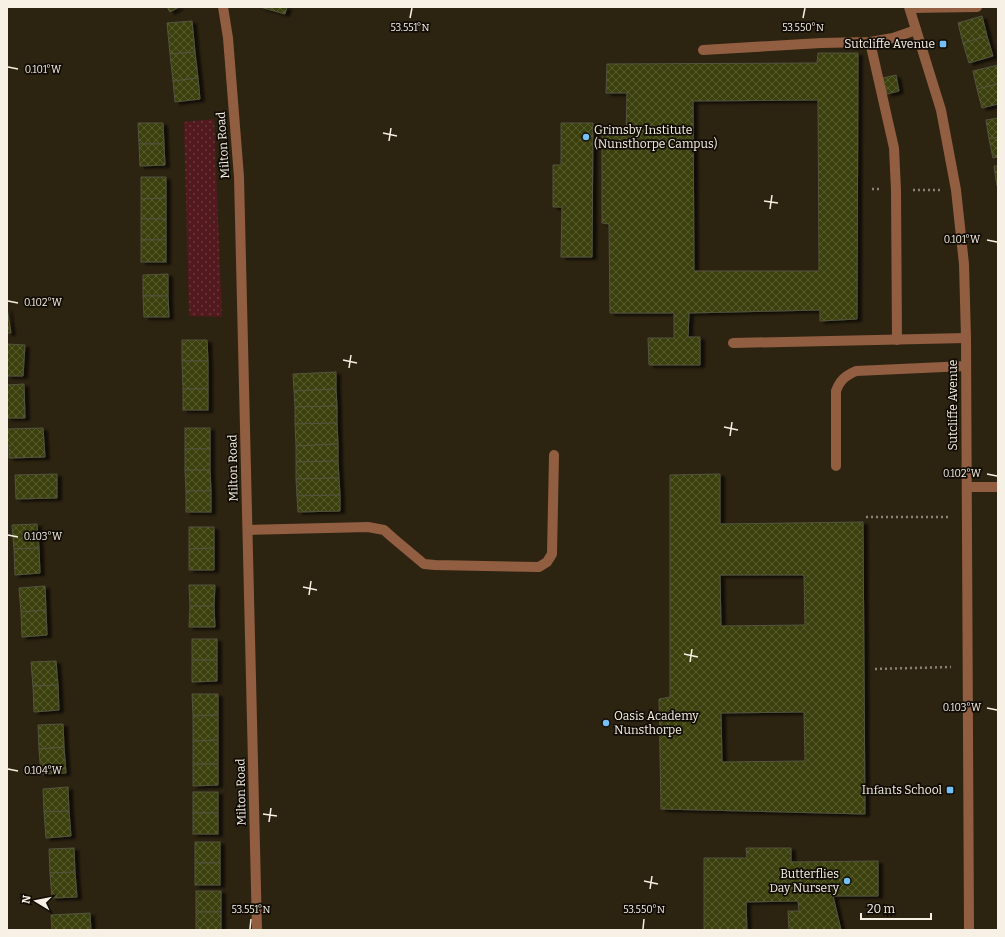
<svg xmlns="http://www.w3.org/2000/svg" width="1005" height="937" font-family="Bitter,serif">
<style>
.grass{fill:url(#grass-dots)}
.building{fill:url(#building-cross-hatch);stroke:#52553f;fill-rule:evenodd;filter:url(#shadow)}
.lines{fill:none;stroke-linecap:round;stroke-linejoin:round}
.path{stroke:#8b8273;stroke-width:2.5;stroke-dasharray:2 3;stroke-linecap:butt}
.minor{stroke:#915e41;stroke-width:10}
.ticks{fill:none;stroke:#f7f0e4;stroke-width:1.5}
.poi-dot{fill:#75c0f6;stroke:#110d06;stroke-width:1.5}
.labels{text-anchor:middle;stroke-width:3.5;stroke-linejoin:round;paint-order:stroke}
.poi-label{font-size:12px;fill:#f7f0e4;stroke:#110d06;text-anchor:end}
.street-label{font-size:12px;fill:#f7f0e4;stroke:#110d06}
.ticks-label{font-size:10px;text-anchor:middle;fill:#f7f0e4;stroke:#110d06;stroke-width:3.5;stroke-linejoin:round;paint-order:stroke}
</style>
<defs>
<pattern id="grass-dots" width="8" height="8" patternUnits="userSpaceOnUse"><rect width="8" height="8" fill="#52191e"/><path d="M2 2h.1M6 6h.1" fill="none" stroke="#6c3b3f" stroke-width="1.8" stroke-linecap="round"/></pattern>
<pattern id="building-cross-hatch" width="8" height="8" patternUnits="userSpaceOnUse"><rect width="8" height="8" fill="#3b3f0d"/><path d="M0 0l8 8M0 8l8-8" fill="none" stroke="#585b30"/></pattern>
<filter id="shadow"><feDropShadow dx="4.5" dy="2.5" stdDeviation="1" flood-color="#0009"/></filter>
</defs>
<rect width="100%" height="100%" fill="#2d2311"/>
<!-- grass -->
<polygon class="grass" points="214,119 222,317 189,316 184,122"/>
<!-- building -->
<g class="building">
<polygon points="167,7 179,7 170,12"/>
<polygon points="260,7 287,7 285,14"/>
<polygon points="982,16 987,36 963,43 958,23"/>
<polygon points="192,21 195,52 170,54 167,23"/>
<polygon points="987,36 993,56 969,63 963,43"/>
<polygon points="195,52 198,78 173,81 170,54"/>
<path d="M 818,53 L 858,53 L 857,319 L 820,321 L 820,310 L 689,313 L 688,337 L 700,337 L 700,365 L 649,365 L 648,338 L 674,338 L 674,313 L 610,313 L 609,224 L 602,223 L 602,135 L 626,136 L 627,93 L 606,93 L 607,64 L 817,63 ZM 818,100 L 819,271 L 694,271 L 693,101 Z"/>
<polygon points="998,65 998,84 977,89 973,71"/>
<polygon points="896,75 899,91 887,94 883,78"/>
<polygon points="198,78 200,99 175,102 173,81"/>
<polygon points="998,84 998,104 982,108 977,89"/>
<polygon points="998,118 998,137 989,139 986,120"/>
<polygon points="138,123 163,123 164,144 139,144"/>
<polygon points="561,123 593,123 592,257 561,257 562,207 553,207 553,165 561,165"/>
<polygon points="998,137 998,157 993,158 989,139"/>
<polygon points="139,144 164,144 165,165 140,166"/>
<polygon points="994,166 998,166 998,186 997,186"/>
<polygon points="141,177 166,177 166,198 141,199"/>
<polygon points="166,198 166,219 141,219 141,199"/>
<rect x="141" y="219" width="25" height="21"/>
<rect x="141" y="240" width="25" height="22"/>
<polygon points="168,274 168,296 143,296 143,275"/>
<polygon points="143,296 168,296 169,317 144,317"/>
<polygon points="7,308 11,333 7,333"/>
<polygon points="182,340 207,340 208,361 182,361"/>
<polygon points="7,344 25,345 23,376 7,376"/>
<polygon points="182,361 208,361 208,389 183,389"/>
<polygon points="336,372 336,389 294,391 293,374"/>
<polygon points="24,384 25,418 7,418 7,385"/>
<rect x="183" y="389" width="25" height="21"/>
<polygon points="336,389 337,406 295,407 294,391"/>
<polygon points="337,406 337,423 295,424 295,407"/>
<polygon points="337,423 338,444 296,446 295,424"/>
<polygon points="43,428 45,457 9,458 9,445 7,446 7,429"/>
<rect x="185" y="428" width="25" height="21"/>
<polygon points="338,444 338,461 296,462 296,446"/>
<rect x="185" y="449" width="25" height="21"/>
<polygon points="338,461 339,478 296,479 296,462"/>
<polygon points="185,470 210,470 211,491 186,491"/>
<polygon points="57,474 57,498 16,499 15,475"/>
<path d="M 720,474 L 720,524 L 863,522 L 865,814 L 661,809 L 659,699 L 670,697 L 670,475 ZM 720,575 L 804,575 L 805,625 L 721,626 ZM 804,712 L 805,761 L 722,762 L 721,713 Z"/>
<polygon points="339,478 340,495 297,496 296,479"/>
<rect x="186" y="491" width="25" height="21"/>
<polygon points="340,495 340,511 298,512 297,496"/>
<polygon points="37,524 39,548 14,549 12,525"/>
<polygon points="189,527 214,527 214,548 189,549"/>
<polygon points="39,548 40,573 15,575 14,549"/>
<polygon points="214,548 214,570 189,570 189,549"/>
<polygon points="189,585 215,585 214,606 190,606"/>
<polygon points="45,586 46,610 21,612 19,588"/>
<polygon points="190,606 214,606 215,627 189,627"/>
<polygon points="46,610 47,635 22,637 21,612"/>
<rect x="192" y="639" width="25" height="21"/>
<polygon points="192,660 217,660 217,681 192,682"/>
<polygon points="56,661 58,685 33,686 31,662"/>
<polygon points="58,685 59,710 34,712 33,686"/>
<polygon points="192,694 218,694 218,715 193,716"/>
<polygon points="218,715 218,740 193,741 193,716"/>
<polygon points="63,724 64,747 39,749 38,725"/>
<polygon points="218,740 218,764 193,764 193,741"/>
<polygon points="64,747 66,773 41,774 39,749"/>
<polygon points="193,764 218,764 218,785 193,786"/>
<polygon points="68,787 69,811 44,812 43,789"/>
<rect x="193" y="792" width="25" height="21"/>
<polygon points="69,811 71,836 46,838 44,812"/>
<rect x="193" y="813" width="25" height="21"/>
<rect x="195" y="842" width="25" height="21"/>
<polygon points="74,848 75,872 50,873 49,849"/>
<polygon points="746,848 791,848 791,862 878,861 878,896 833,896 841,930 789,930 788,911 799,911 798,901 746,902 747,930 704,930 704,858 747,858"/>
<rect x="195" y="863" width="25" height="22"/>
<polygon points="75,872 77,897 52,898 50,873"/>
<rect x="196" y="891" width="25" height="21"/>
<rect x="196" y="912" width="25" height="18"/>
<polygon points="90,913 91,930 52,930 51,915"/>
</g>
<g class="lines">
<!-- path -->
<g class="path">
<polyline points="872,189 880,189"/>
<polyline points="913,190 940,190"/>
<polyline points="866,517 950,517"/>
<polyline points="875,669 951,667"/>
</g>
<!-- minor -->
<g class="minor">
<polyline points="223,7 228,38 239,177 257,930"/>
<polyline points="909,7 941,110 956,190 964,264 966,338 969,930"/>
<polyline points="910,8 977,7"/>
<polyline points="870,42 894,148 896,190 897,340"/>
<polyline points="703,50 821,43 870,42 893,38 916,30"/>
<polyline points="733,343 966,338"/>
<path d="M 836,466 L 836,391 C 840,380 845,376 856,371 L 966,366"/>
<polyline points="967,487 998,487"/>
<polyline points="248,530 368,527 384,530 393,538 424,564 435,565 539,567 547,562 552,554 554,455"/>
</g>
</g>
<!-- ticks -->
<path class="ticks" d="M 410,18 L 412,8M 803,18 L 805,8M 8,67 L 18,69M 383,133 L 397,136M 389,141 L 391,128M 764,201 L 778,203M 770,209 L 772,195M 987,240 L 997,242M 8,301 L 18,303M 343,360 L 357,363M 349,368 L 351,355M 724,427 L 738,430M 730,436 L 732,422M 987,474 L 997,476M 8,535 L 18,537M 303,587 L 317,590M 309,595 L 311,581M 684,654 L 698,657M 690,662 L 692,649M 987,708 L 997,710M 8,769 L 18,771M 263,814 L 277,816M 269,822 L 271,808M 644,881 L 658,884M 650,889 L 652,876M 250,929 L 251,919M 643,929 L 644,919"/>
<!-- markers -->
<g class="poi-dot">
<rect x="939" y="40" width="8" height="8" rx="2"/>
<circle cx="586" cy="137" r="4"/>
<circle cx="606" cy="723" r="4"/>
<rect x="946" y="786" width="8" height="8" rx="2"/>
<circle cx="847" cy="881" r="4"/>
</g>
<g class="labels">
<!-- poi labels -->
<g class="poi-label">
<text x="935" y="48">Sutcliffe Avenue</text>
<text x="594" y="134" text-anchor="start">Grimsby Institute<tspan x="594" dy="14">(Nunsthorpe Campus)</tspan></text>
<text x="614" y="720" text-anchor="start">Oasis Academy<tspan x="614" dy="14">Nunsthorpe</tspan></text>
<text x="942" y="794">Infants School</text>
<text x="839" y="878">Butterflies<tspan x="839" dy="14">Day Nursery</tspan></text>
</g>
<!-- street labels -->
<g class="street-label">
<text transform="translate(223 145) rotate(-94)" y="4">Milton Road</text>
<text transform="translate(953 405) rotate(-90)" y="4">Sutcliffe Avenue</text>
<text transform="translate(233 468) rotate(-91)" y="4">Milton Road</text>
<text transform="translate(241 792) rotate(-91)" y="4">Milton Road</text>
</g>
</g>
<g class="ticks-label">
<text x="410" y="31">53.551°N</text>
<text x="803" y="31">53.550°N</text>
<text x="43" y="73">0.101°W</text>
<text x="962" y="243">0.101°W</text>
<text x="43" y="306">0.102°W</text>
<text x="962" y="477">0.102°W</text>
<text x="43" y="540">0.103°W</text>
<text x="962" y="711">0.103°W</text>
<text x="43" y="774">0.104°W</text>
<text x="251" y="913">53.551°N</text>
<text x="644" y="913">53.550°N</text>
</g>
<!-- border -->
<rect width="1005" height="937" fill="none" stroke="#f7f0e4" stroke-width="16"/>
<!-- north arrow -->
<g transform="translate(36 901) rotate(280)" stroke="#110d06" stroke-width="3" paint-order="stroke">
<path d="M0-3L7 15L0 10L-7 15Z" fill="#f7f0e4"/>
<text y="-6" font-size="11" font-weight="bold" text-anchor="middle" fill="#f7f0e4">N</text>
</g>
<!-- scale -->
<path d="M861 913v6h70v-6" fill="none" stroke="#f7f0e4" stroke-width="2"/>
<text x="867" y="913" font-size="12" fill="#f7f0e4" stroke="#110d06" stroke-width="3" paint-order="stroke">20 m</text>
</svg>
